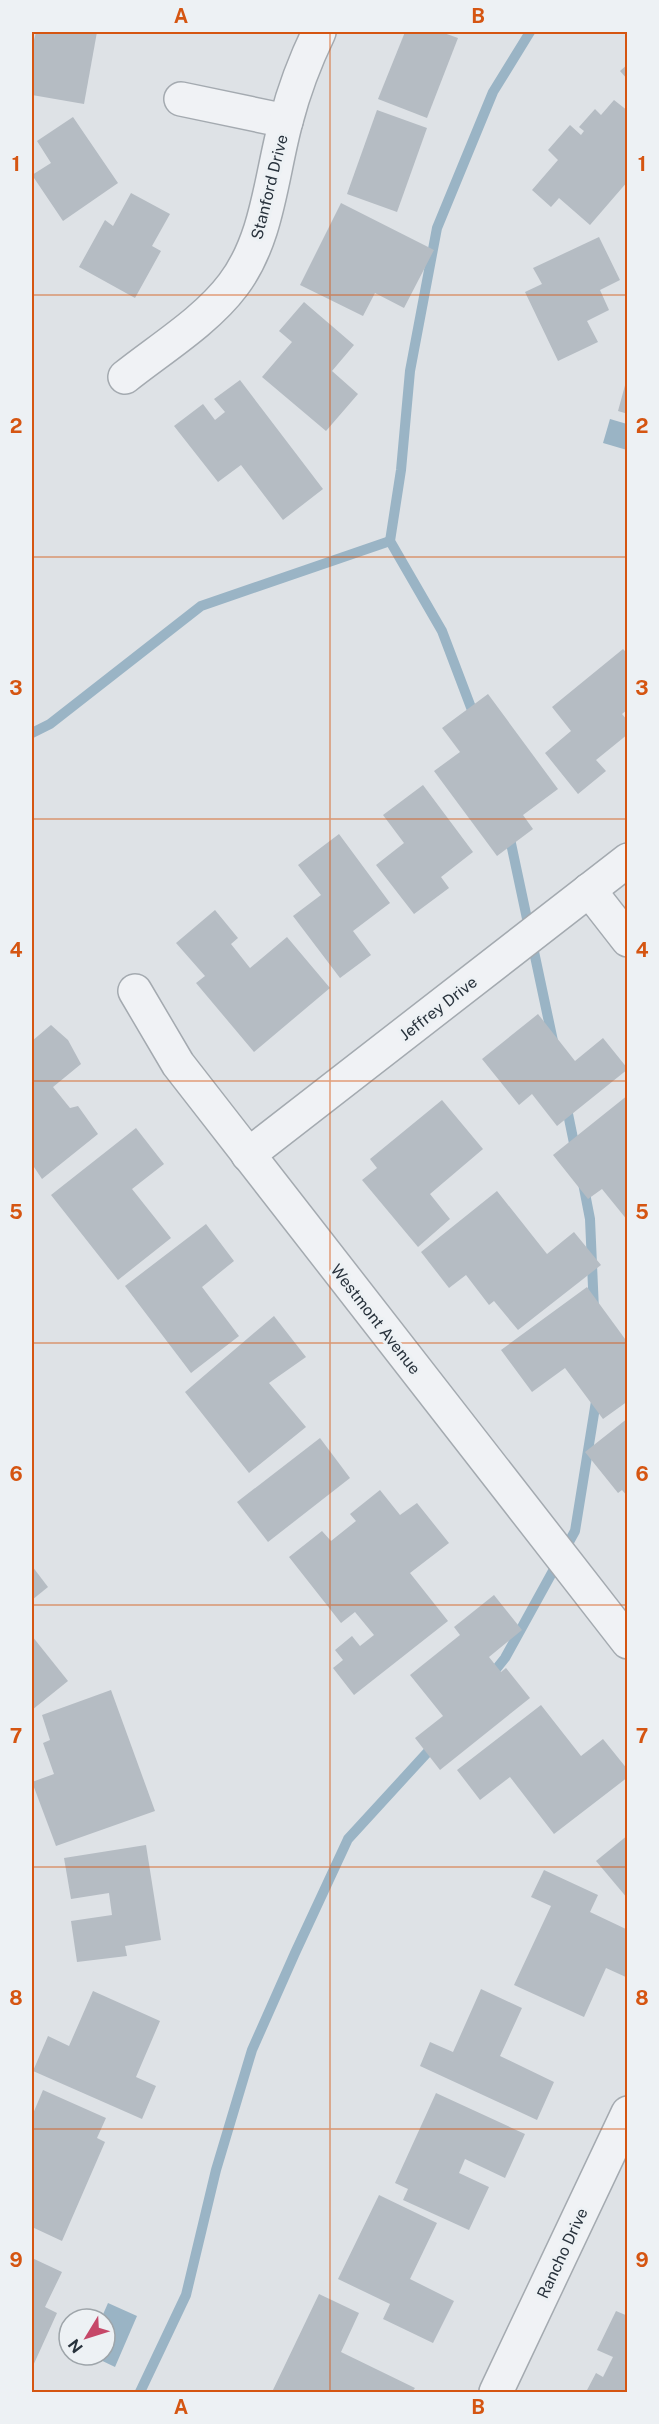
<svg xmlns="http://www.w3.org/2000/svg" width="659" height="2424" font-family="'Public Sans',sans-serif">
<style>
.water{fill:#9ab4c5}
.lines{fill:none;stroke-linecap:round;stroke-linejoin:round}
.stream{stroke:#9ab4c5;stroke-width:10}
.building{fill:#b5bcc3}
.minor-casing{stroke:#a4aab0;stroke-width:36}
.minor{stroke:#f0f2f5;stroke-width:33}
.grid{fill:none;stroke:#d55511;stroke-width:1.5;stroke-opacity:0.55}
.labels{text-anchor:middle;stroke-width:6;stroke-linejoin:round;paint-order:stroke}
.street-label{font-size:16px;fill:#28323c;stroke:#edf1f4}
.neatline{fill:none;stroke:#d55511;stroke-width:2}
.grid-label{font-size:20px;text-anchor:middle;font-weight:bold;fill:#d55511}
</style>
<rect width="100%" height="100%" fill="#dee2e6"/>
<!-- water -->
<g class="water">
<polygon points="610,419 627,424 627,450 603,443"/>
<polygon points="108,2303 137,2316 115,2367 90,2355 105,2355 105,2319 101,2319"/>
</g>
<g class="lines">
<!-- stream -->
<g class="stream">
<polyline points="475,718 442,631 390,541 401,470 410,371 437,228 493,92 530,32"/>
<polyline points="32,733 50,724 201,606 390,541"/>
<polyline points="509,834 553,1041"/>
<polyline points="566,1104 576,1153"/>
<polyline points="583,1183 590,1219 594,1310"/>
<polyline points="489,1678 505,1658 575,1531 597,1395"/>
<polyline points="140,2392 186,2295 216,2170 252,2050 295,1953 348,1839 436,1743"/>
</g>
</g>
<!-- building -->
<g class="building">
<polygon points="36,32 97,32 84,104 32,95 32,48"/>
<polygon points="405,32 441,32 458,38 427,118 378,99"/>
<polygon points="628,64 628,80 620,71"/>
<polygon points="614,100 628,111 628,181 590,225 559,198 551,207 532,190 558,160 548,150 570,125 581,135 584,131 579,127 595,109 601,115"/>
<polygon points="377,110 427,128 397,212 347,194"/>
<polygon points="73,117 118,183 63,221 32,175 51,163 37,141"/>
<polygon points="131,193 170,214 152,246 161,251 135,298 79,267 105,220 113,226"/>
<polygon points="341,203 434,250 404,308 375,293 363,316 300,285"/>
<polygon points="599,237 620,280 600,290 609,310 587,321 598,342 558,361 525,292 542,284 533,268"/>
<polygon points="304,302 354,345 332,371 358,394 326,431 262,377 292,342 279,331"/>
<polygon points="627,378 628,378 628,414 618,411"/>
<polygon points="240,380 323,489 283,520 241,465 218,482 174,426 203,404 215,420 225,412 214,399"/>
<polygon points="623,649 628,654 628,709 622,714 628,721 628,734 596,760 606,771 578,794 545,753 571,731 552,707"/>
<polygon points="488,694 558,789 523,815 533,829 497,856 434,771 460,752 442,728"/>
<polygon points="423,785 473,852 441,877 449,888 414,914 376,865 404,843 383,815"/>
<polygon points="339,834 390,903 353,931 371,955 340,978 293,916 321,895 298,865"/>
<polygon points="215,910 238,938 231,944 250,968 287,937 330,988 254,1052 196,983 205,976 176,943"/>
<polygon points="538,1014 575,1061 603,1038 628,1069 557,1126 532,1094 519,1105 482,1059"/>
<polygon points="51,1025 68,1040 81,1064 53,1087 70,1108 78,1106 98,1134 42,1179 32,1164 32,1041"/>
<polygon points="628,1095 628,1221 602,1189 588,1199 553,1155"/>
<polygon points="442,1100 483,1149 430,1194 450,1219 418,1247 362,1180 377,1168 370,1159"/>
<polygon points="136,1128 164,1164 132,1189 171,1238 118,1280 51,1195"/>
<polygon points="497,1191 547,1254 574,1232 601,1265 518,1330 494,1301 489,1305 466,1275 449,1288 421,1252"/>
<polygon points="206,1224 234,1261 202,1287 239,1336 191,1373 125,1286"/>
<polygon points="587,1287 628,1343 628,1401 603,1419 565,1368 532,1392 501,1350"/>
<polygon points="274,1316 306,1357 269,1383 306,1427 249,1473 185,1392"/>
<polygon points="628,1418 628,1497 622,1490 618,1493 585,1452"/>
<polygon points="320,1438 350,1478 268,1542 237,1502"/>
<polygon points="380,1490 400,1515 417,1503 449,1543 410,1573 448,1621 354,1695 333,1668 343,1660 335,1650 352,1636 360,1646 374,1635 355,1612 341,1623 289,1557 322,1531 331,1541 356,1521 350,1514"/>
<polygon points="32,1566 48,1587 32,1600"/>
<polygon points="494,1595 522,1630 489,1657 501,1672 506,1668 530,1698 440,1770 415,1738 443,1716 410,1675 460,1635 454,1627"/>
<polygon points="32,1636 68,1681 32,1710"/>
<polygon points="111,1690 155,1811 56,1846 32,1782 54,1774 43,1743 50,1740 42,1715"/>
<polygon points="541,1705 581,1756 603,1739 628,1770 628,1777 554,1834 510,1777 480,1800 457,1770"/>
<polygon points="628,1835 628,1899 596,1861"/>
<polygon points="146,1845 161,1940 125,1946 127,1956 77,1962 71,1921 112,1915 109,1893 71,1899 64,1858"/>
<polygon points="544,1870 598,1895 590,1912 628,1930 628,1978 606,1968 584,2017 514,1985 551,1906 531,1897"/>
<polygon points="481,1989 522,2008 500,2056 554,2082 537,2120 420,2066 430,2042 453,2052"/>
<polygon points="93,1991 160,2021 136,2077 156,2086 142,2119 33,2071 48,2036 69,2046"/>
<polygon points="43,2090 106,2118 97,2138 105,2142 62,2241 32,2227 32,2116"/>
<polygon points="436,2093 525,2134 505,2178 465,2159 459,2173 489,2187 469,2230 403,2200 408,2189 395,2183"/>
<polygon points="379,2195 437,2223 410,2279 454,2301 433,2343 383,2319 390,2304 338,2279"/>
<polygon points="32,2258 62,2272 45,2307 57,2313 32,2368"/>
<polygon points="319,2294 359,2313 341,2352 415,2388 412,2392 272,2392"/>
<polygon points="616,2311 628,2316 628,2392 586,2392 596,2373 603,2377 613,2357 597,2350"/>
</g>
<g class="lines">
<defs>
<g id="minor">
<polyline points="181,99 286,121"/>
<path d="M 125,377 C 160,349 206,321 233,285 C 268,239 271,176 286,121 C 294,90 305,61 319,32"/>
<polyline points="589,890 628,940"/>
<polyline points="135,991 178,1064 628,1642"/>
<polyline points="248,1155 628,860"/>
<polyline points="496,2392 628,2113"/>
</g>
</defs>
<!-- minor casing -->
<use href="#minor" class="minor-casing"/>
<!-- minor -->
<use href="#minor" class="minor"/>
</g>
<!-- grid -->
<path class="grid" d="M 330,32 L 330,2392M 32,295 L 628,295M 32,557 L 628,557M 32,819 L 628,819M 32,1081 L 628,1081M 32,1343 L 628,1343M 32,1605 L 628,1605M 32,1867 L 628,1867M 32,2129 L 628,2129"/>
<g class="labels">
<!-- street labels -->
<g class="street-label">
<text transform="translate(269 187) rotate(-76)" y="6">Stanford Drive</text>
<text transform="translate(438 1008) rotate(-38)" y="6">Jeffrey Drive</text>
<text transform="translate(376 1319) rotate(52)" y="6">Westmont Avenue</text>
<text transform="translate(562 2253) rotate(-65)" y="6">Rancho Drive</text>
</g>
</g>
<!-- border -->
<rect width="659" height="2424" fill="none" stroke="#edf1f4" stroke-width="66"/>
<!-- north arrow -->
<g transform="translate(87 2337) rotate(232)"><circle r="28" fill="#edf1f4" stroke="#9ea5aa" stroke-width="1.5"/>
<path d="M0-4.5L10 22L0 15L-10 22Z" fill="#c64869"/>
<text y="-9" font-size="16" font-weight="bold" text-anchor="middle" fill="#28323c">N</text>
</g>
<rect x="33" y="33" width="593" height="2358" class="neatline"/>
<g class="grid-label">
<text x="181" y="23">A</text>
<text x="478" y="23">B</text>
<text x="16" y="171">1</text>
<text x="642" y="171">1</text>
<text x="16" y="433">2</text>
<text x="642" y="433">2</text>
<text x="16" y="695">3</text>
<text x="642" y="695">3</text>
<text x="16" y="957">4</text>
<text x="642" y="957">4</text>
<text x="16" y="1219">5</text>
<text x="642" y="1219">5</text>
<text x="16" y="1481">6</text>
<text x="642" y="1481">6</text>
<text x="16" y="1743">7</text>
<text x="642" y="1743">7</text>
<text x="16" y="2005">8</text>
<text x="642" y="2005">8</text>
<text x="16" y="2267">9</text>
<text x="642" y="2267">9</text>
<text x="181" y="2414">A</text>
<text x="478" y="2414">B</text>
</g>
</svg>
